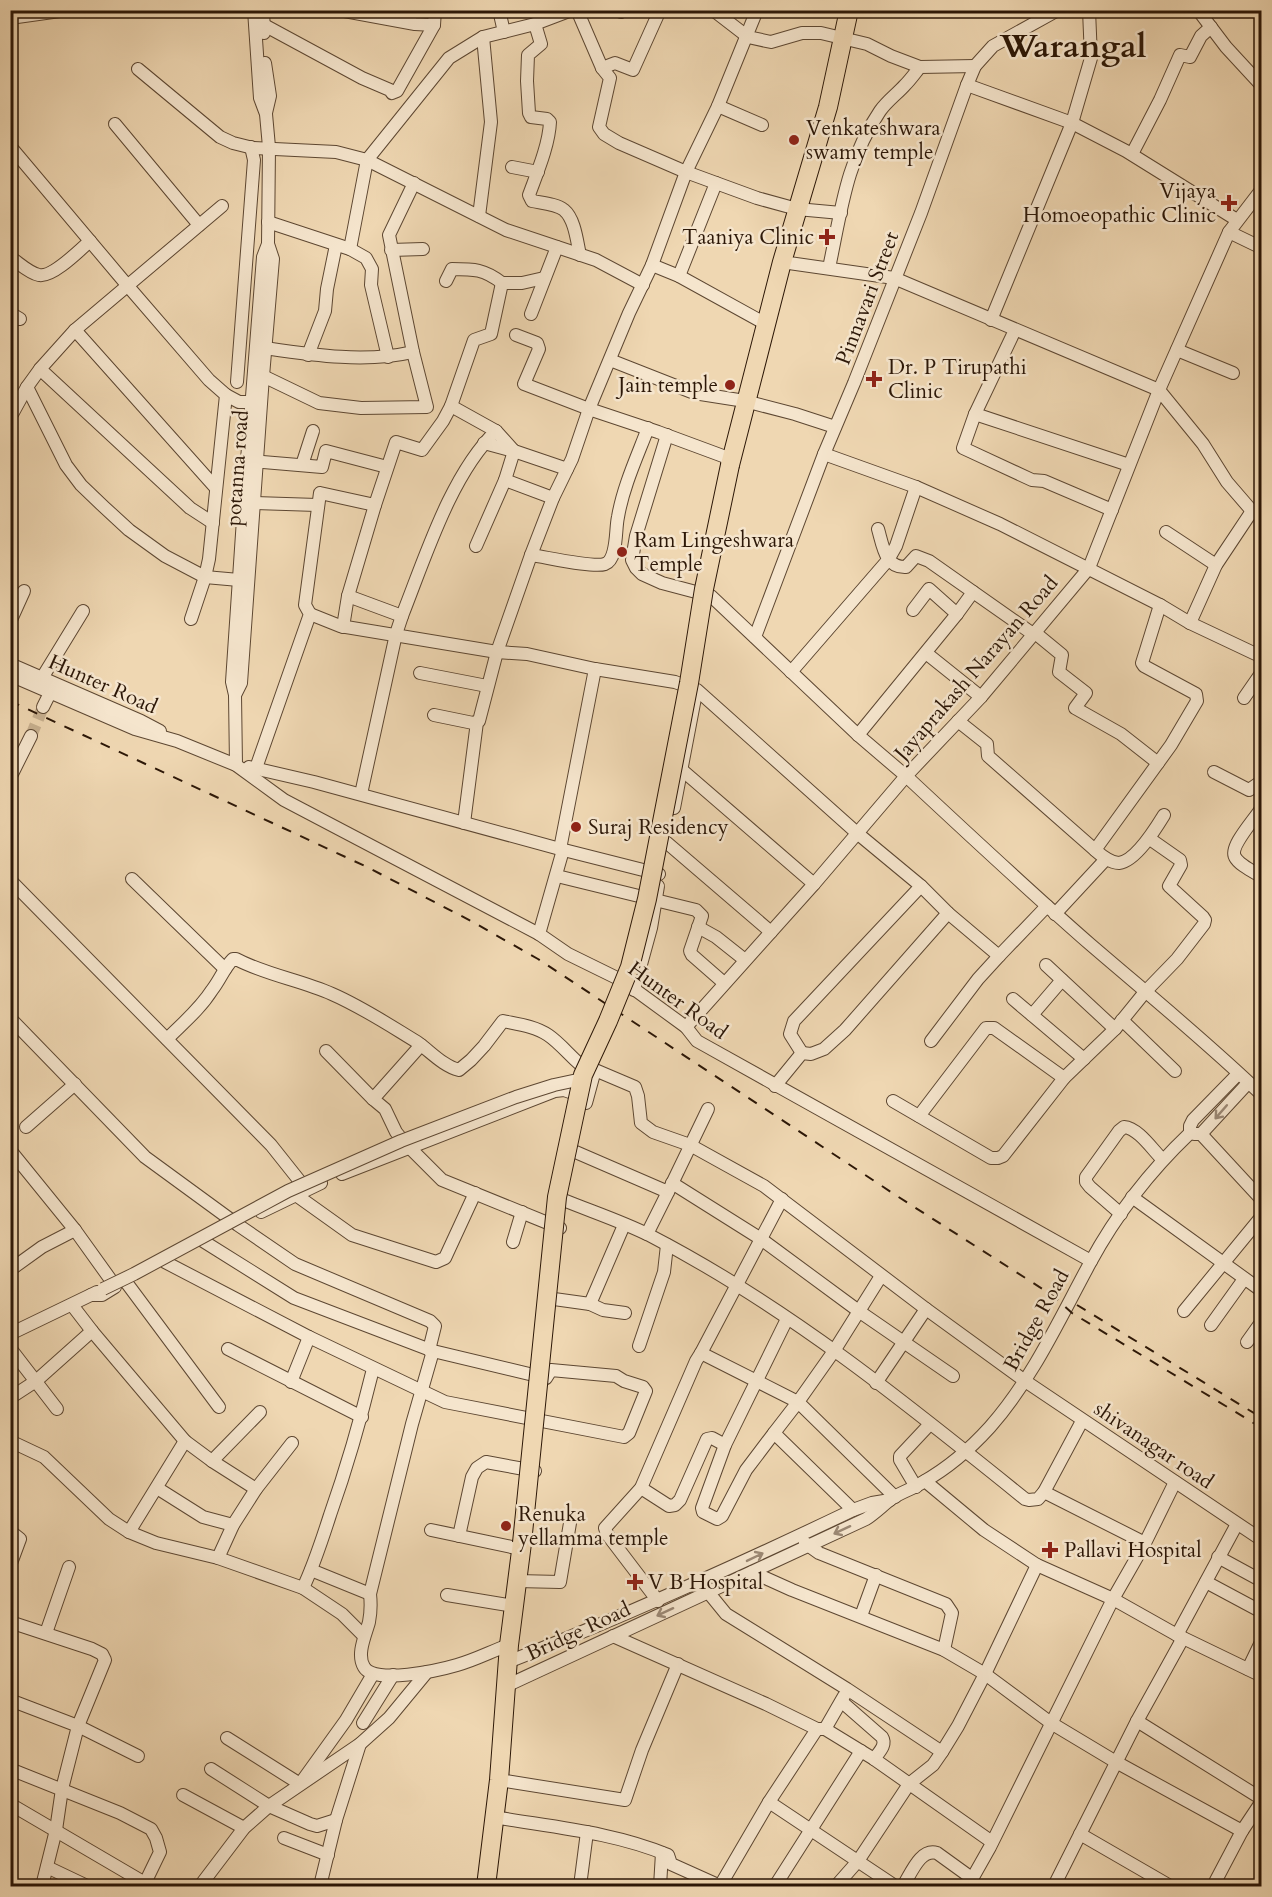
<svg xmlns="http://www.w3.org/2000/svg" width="1272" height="1897" font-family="Cardo,serif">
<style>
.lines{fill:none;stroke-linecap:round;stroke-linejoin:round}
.minor-tunnel{stroke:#c8b190;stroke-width:12;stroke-dasharray:12 6;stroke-linecap:butt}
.minor-casing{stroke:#5d4732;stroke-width:14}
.highway-casing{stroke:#2c1707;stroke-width:20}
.minor{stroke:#f5e5cd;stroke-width:12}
.highway{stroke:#efd7b2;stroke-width:18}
.rail{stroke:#2c1707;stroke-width:2;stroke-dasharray:10 10;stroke-linecap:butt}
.minor-bridge-casing{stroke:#5d4732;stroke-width:14;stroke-linecap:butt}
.highway-bridge-casing{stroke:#2c1707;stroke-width:20;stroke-linecap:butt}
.minor-bridge{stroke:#f5e5cd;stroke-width:12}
.highway-bridge{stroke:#efd7b2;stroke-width:18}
.oneway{stroke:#9b8874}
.poi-dot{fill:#8f2418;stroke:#f5e5cd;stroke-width:2}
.labels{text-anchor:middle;stroke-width:5;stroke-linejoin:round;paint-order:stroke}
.poi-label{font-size:21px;fill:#2c1707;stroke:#f5e5cd;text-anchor:start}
.street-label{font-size:21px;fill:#2c1707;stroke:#f5e5cd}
.town-label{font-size:33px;font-weight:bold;fill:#2c1707;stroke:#f5e5cd}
</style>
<rect width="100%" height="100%" fill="#efd7b2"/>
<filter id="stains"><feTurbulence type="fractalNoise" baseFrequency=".00333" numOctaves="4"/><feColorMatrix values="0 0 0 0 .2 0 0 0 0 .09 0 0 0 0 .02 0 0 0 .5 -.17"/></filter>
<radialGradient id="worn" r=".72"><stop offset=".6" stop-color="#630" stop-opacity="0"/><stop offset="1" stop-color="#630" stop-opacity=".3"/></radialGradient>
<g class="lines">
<!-- minor-tunnel -->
<polyline class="minor-tunnel" points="31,736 43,707"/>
<defs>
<g id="minor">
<polyline points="263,10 264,33"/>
<polyline points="339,10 415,24 434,25"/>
<polyline points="499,10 504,32"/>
<polyline points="577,10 602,68 610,78 599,127 604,134 619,143 686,172 757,198 797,209 841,213"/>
<polyline points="713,10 748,37 771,42 802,33 821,33 867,44 891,56 920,67"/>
<polyline points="1198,10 1226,47 1262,86"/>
<polyline points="621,12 622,10"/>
<polyline points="10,18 67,10"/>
<path d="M 535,24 L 541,44 L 528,55 L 527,81 L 529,113 L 531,117 L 547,119 L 550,122 C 549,145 537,173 529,195 L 532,201 C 542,203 557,204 564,210 C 575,219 577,242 580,255"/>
<polyline points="264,25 362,78 390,90 392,93 397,91 434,25 435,10"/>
<polyline points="265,63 270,96 266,113"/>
<polyline points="602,68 615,63 633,70 660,10"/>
<polyline points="138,69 220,137 233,143 253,148 336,152 367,160 506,230 596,260 643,285"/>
<polyline points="967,85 1072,123 1126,151 1237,220"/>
<polyline points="718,106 762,125"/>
<polyline points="115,124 199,225"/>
<polyline points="10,146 127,285 209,380 226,395 209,559 205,577 191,619"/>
<polyline points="1132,154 1160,100 1180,55 1190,57 1201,36 1211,27"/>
<polyline points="512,167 538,172"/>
<path d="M 1262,189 L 1229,232 L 1159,390 L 1089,568 L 981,697 L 906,776 C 967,833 1028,890 1091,945 C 1148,994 1207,1042 1262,1095"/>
<polyline points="479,216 491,122 483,37"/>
<polyline points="268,222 350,249 366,258 372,269 371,285 388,357"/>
<polyline points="1229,232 1262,248"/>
<polyline points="350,249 367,160 449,58 483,37 535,24 572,10"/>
<polyline points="391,250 423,249"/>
<path d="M 10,257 C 19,263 29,273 39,275 C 52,278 80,250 90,241"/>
<polyline points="782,262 894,278 1159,390 1203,444 1227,482 1252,511 1262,518"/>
<polyline points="652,265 679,276 766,324"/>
<path d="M 829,268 C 841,212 846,161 880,111 C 887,101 897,94 905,85 C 911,79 915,73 920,67 L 975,66"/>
<polyline points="679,276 716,183"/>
<path d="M 446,281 L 452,269 C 474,269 484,269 502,283"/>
<polyline points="10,313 20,319"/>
<polyline points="531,314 557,247"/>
<polyline points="991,320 1072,123 1091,58 1089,10"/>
<polyline points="75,330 215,487"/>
<polyline points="1015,330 975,414 963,448 1032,480 1044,481 1112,510"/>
<polyline points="516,335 537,343 539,349 524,384 589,409 658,432 731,459"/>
<path d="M 265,348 C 313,355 365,363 413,352"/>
<polyline points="1177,350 1233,373"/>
<polyline points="308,355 325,311 327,289 336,245"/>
<polyline points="610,360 694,393 745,401 795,414 835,427"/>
<polyline points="40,369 190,508 213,523"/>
<polyline points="263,376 319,403 361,408 427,407 413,352 389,235 414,183"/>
<polyline points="237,382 254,160 251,147"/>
<polyline points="27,387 66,465 81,485 104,507 129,530 165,556 205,577 239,580"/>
<polyline points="226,395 239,402 252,402"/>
<polyline points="451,406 496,431 514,451 505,480 476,546"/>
<polyline points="975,414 1129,465"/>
<polyline points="10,418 27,387 40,369 75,330 222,206"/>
<polyline points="667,435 636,536 632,560 636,568 642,574 662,583 711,596 858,735 906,776 814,884 686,1027"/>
<polyline points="484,443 514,451 567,469"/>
<polyline points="824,454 916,487 1000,524 1160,605 1190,623 1262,657"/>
<polyline points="251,461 322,467 326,451 387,467"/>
<polyline points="302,465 313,431"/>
<polyline points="505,480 553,498"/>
<polyline points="255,503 317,505"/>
<path d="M 878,529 C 883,546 885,568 906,567 L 916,556 L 929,561 L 1033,634"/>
<polyline points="1166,532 1216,565"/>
<path d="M 531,555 C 546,557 593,568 605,564 C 618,559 615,529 618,517 C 623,487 637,457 648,428"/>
<polyline points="348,596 402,616"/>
<path d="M 1160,605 L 1142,663 L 1144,666 L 1196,694 L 1197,701 L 1171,745 L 1095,850 C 1102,856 1110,863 1119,863 C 1136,861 1156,828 1164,815"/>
<polyline points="913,610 929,589 957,614 973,592"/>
<polyline points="310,614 340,626 497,652 527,654 595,669 675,682 697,690 857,833 921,886 948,913 999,956 1047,906"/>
<polyline points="10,622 24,591"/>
<polyline points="1190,623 1216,565 1252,511"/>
<polyline points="343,627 348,596 375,505"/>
<polyline points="1034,632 1062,655 1059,672 1086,693 1075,708 1121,734 1158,763"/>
<polyline points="755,637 824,454 854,383 921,213 967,85 975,66 993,46 1058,10"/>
<polyline points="926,653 981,697"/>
<polyline points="10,664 141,721 160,731"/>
<polyline points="791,672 888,560 896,546 916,487"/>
<polyline points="420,673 487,686"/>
<polyline points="10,675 135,729 177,741 236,765 284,800 539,934 568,954 623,981 686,1027 697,1041 706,1046 1091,1261"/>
<polyline points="42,678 83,611"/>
<polyline points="235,695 241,683 263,376 273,259 268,244"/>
<polyline points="1244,698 1262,672"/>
<polyline points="43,707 50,693"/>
<polyline points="434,715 473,723 479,721 497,652 531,555 553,498 572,459 589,409 629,313 652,265 686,172 718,106 757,10"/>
<polyline points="958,721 987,744 988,756 1095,850"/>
<polyline points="858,735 957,614"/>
<polyline points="236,765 235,695 232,682 247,460 263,257 268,244 269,147 266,114 260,98 254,10"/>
<polyline points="249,767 314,782 560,849 659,874"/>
<polyline points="256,768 310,614 305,605 320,493 375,505 396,442 422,450 443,421 451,406 474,340 491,334 502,283 522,283 544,278"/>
<polyline points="682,770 814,884"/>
<polyline points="1214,772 1249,790 1262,781"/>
<polyline points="10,778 31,736"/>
<path d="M 361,794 L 396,634 L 402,616 C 425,558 451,474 496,431"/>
<path d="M 1262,807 C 1256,818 1229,846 1235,857 C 1239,865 1254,872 1262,877"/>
<polyline points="674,808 695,698"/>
<polyline points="464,823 477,722"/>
<polyline points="666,842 771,932"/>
<polyline points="560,849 595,669"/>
<polyline points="557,876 696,910 702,916 690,951 692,955 724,983"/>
<polyline points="132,879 225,969"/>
<polyline points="10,880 271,1145 306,1189"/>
<polyline points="1055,914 1106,859"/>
<polyline points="698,927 716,937 745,960"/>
<polyline points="539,934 563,850"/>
<polyline points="1046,965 1115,1029"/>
<polyline points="634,990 651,928 658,886"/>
<polyline points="1013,999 1084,1059"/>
<polyline points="1032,1015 1062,980"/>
<polyline points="10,1018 145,1157 238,1225 295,1264 430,1321 435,1326 429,1350"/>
<polyline points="1122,1020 1175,1071"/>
<path d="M 167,1039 C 183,1023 200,1009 212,990 C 220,980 224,968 233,959 L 236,959 C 266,975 301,980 332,994 C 362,1007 389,1025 417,1042 C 430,1051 443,1066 459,1070 L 471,1060 L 484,1046 L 503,1021 C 517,1024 535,1026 548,1035 C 563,1045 574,1062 590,1072 L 595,1070 L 635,1087 L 638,1096 L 641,1123 L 653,1132 L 690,1145 L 764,1186 L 926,1309 L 1025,1381 L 1262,1540"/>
<polyline points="931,1041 978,979 999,956"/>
<polyline points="326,1051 373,1099 385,1109 396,1132 404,1142 442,1180 560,1228"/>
<polyline points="802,1053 790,1034 794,1021 921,886"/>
<polyline points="775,1086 802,1053 811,1054 824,1049 845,1030 948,913"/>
<polyline points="373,1099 421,1045"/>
<polyline points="893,1101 991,1158 998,1158 1003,1156 1064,1078 1115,1029 1145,992 1177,959 1204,924 1205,920 1203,917 1169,886 1181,865 1180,860 1150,839"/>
<polyline points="586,1103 595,1070"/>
<polyline points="919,1116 986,1028 994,1028 1064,1078"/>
<polyline points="26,1127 75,1084"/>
<polyline points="1190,1133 1190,1126 1193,1120 1238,1074"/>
<polyline points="1194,1134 1201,1134 1248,1083"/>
<polyline points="1201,1134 1262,1200"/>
<polyline points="10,1150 75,1230 113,1283"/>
<polyline points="571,1150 668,1192 708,1109"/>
<polyline points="342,1174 555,1091 564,1090 587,1098"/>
<polyline points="672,1183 761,1239 860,1312 953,1376"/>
<polyline points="296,1195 352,1235 436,1262 445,1258 475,1193"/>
<polyline points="1132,1197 1262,1291"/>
<path d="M 561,1199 C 590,1211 621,1221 649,1235 C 785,1305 906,1403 1025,1499 L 1029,1500 L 1038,1499 L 1044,1492 L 1082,1421"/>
<polyline points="261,1212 321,1183"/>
<path d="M 1121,1214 L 1090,1187 L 1086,1182 L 1086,1177 L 1119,1131 L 1124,1127 C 1138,1128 1152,1149 1162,1159"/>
<polyline points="624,1225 590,1304 603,1310 625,1313"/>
<polyline points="647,1234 668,1192"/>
<polyline points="513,1242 522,1212"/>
<polyline points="165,1262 309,1337 445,1402 624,1437 629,1433 646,1391 643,1387 624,1381 616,1376 551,1370 546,1378 433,1351 294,1298 203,1241"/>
<polyline points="10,1270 42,1247 75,1230"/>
<polyline points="126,1282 219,1407"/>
<polyline points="91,1295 102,1295 115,1287"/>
<polyline points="554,1299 590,1304"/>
<polyline points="72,1305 92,1331 185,1441 212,1461 256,1489"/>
<polyline points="1184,1311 1262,1216"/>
<polyline points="1211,1325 1244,1279"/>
<polyline points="10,1334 97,1292"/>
<polyline points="1247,1342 1262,1321"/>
<polyline points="639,1346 664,1272 667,1245"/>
<polyline points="10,1348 57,1409"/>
<polyline points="228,1349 362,1417"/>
<path d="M 433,1351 L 412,1424 L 370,1594 C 371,1603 371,1612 369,1622 C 366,1634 356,1654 364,1667 C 374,1685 440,1670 457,1665 C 475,1660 492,1651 509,1645"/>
<polyline points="701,1353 798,1402 834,1351 881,1276"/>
<polyline points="291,1382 309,1337"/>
<polyline points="876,1383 926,1309"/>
<polyline points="10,1398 36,1381 92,1331"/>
<polyline points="774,1433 746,1470 722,1516 717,1519 703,1512 702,1508 725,1445 787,1319"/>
<polyline points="10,1441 44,1457 109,1519 129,1532 156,1543 218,1558 303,1588 342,1614 364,1636"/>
<polyline points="212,1461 260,1412"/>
<polyline points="925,1481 984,1530 1037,1565 1113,1599 1177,1635 1262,1676"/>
<polyline points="916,1487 900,1460 900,1456 930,1424"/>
<polyline points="157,1488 203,1517 233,1525"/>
<polyline points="641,1488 669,1506 675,1505 680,1500 707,1439 712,1438 725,1445"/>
<polyline points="1044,1492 1145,1543"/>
<polyline points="853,1510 774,1433 798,1402 895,1497"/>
<polyline points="431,1530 521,1549"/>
<polyline points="10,1531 20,1539 10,1566"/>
<polyline points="129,1532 185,1441"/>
<polyline points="459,1536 472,1477 477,1468 486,1462 535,1471"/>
<polyline points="805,1543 819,1553 946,1604 952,1613 944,1650"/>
<polyline points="1218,1557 1262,1581"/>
<polyline points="218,1558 233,1525 256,1489 292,1443"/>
<polyline points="311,1570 370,1594"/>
<polyline points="752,1572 792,1590 944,1650 985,1674 1051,1723 1116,1762 1242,1831"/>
<polyline points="517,1581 560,1582 570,1523"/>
<polyline points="1206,1582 1262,1612"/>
<polyline points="704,1587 726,1614 847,1689 942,1752"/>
<path d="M 303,1588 C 314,1565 322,1540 330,1515 C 347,1467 361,1418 373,1369"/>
<polyline points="447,1595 514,1606"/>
<polyline points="658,1601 607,1534 605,1528 641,1488 696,1361 701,1353 782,1199"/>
<polyline points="861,1616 876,1575"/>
<polyline points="10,1622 92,1649 102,1654 105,1660 78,1726 138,1756"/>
<polyline points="46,1633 69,1567"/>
<polyline points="1177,1635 1237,1524"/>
<polyline points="613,1636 766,1704 817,1729 825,1729 874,1759 992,1842"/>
<path d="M 508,1662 C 625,1616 740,1564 853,1510 L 872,1503 L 890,1500"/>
<polyline points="1248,1669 1262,1640"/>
<path d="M 506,1686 L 866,1519 C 875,1513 882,1506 891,1499 C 901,1492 913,1489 923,1482 C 948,1468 971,1448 990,1427 C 1033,1378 1059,1320 1090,1263 C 1116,1215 1150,1171 1190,1133"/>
<polyline points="10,1700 78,1726 62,1789 56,1830 42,1886"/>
<path d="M 842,1702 L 882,1737 C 887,1745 879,1752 874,1759"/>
<polyline points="1137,1721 1262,1799"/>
<polyline points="363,1723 393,1675"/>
<polyline points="825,1729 844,1696"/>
<polyline points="227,1738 300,1784 346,1720 373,1674"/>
<polyline points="10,1769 120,1813 151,1829 156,1838 160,1852 145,1883"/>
<polyline points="211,1769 269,1806 310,1824 317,1826 336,1820"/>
<polyline points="499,1780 625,1800 642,1750 678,1664"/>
<polyline points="183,1795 244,1828"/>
<polyline points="769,1802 895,1886"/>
<polyline points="10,1804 150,1886"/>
<path d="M 494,1817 C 552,1827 613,1832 668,1855 L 671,1864 L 720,1886"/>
<polyline points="1080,1834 1170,1886"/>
<polyline points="284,1838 328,1855"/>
<polyline points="47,1867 87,1886"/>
<polyline points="200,1886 244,1828 269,1806 360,1744 389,1718 427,1672"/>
<polyline points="278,1886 279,1886"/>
<polyline points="320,1886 336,1820 360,1744"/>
<polyline points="580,1886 587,1832"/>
<polyline points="660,1886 662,1853"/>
<polyline points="720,1886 769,1802 817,1729"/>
<polyline points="775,1886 861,1751"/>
<polyline points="836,1886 858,1861 909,1784 933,1765 942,1752 958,1726 985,1674 1037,1565"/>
<path d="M 903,1886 C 911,1874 920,1848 937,1853 L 973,1879"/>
<polyline points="968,1886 990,1847 1113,1599 1145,1543 1175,1482"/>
<polyline points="1054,1886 1137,1721 1183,1638"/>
<polyline points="1213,1886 1242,1831 1262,1801"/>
</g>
<g id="highway">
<polyline points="730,465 782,262 828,107 849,10"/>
<polyline points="486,1886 499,1780 509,1645 522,1543"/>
</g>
</defs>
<!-- minor casing -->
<use href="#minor" class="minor-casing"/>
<!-- highway casing -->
<use href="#highway" class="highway-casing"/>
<!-- minor -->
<use href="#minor" class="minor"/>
<!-- highway -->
<use href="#highway" class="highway"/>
<!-- rail -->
<g class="rail">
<polyline points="10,701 367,867 471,921 538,959 897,1196 1052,1295 1072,1313 1262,1428"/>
<polyline points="1077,1305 1262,1418"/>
</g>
<defs>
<polyline id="minor-bridge" points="103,1289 134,1274 288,1191 401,1141 516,1097 554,1085 582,1079"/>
<polyline id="highway-bridge" points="522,1543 557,1197 583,1075 608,1021 630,967 647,899 689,683 704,589 730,465"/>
</defs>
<!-- minor-bridge casing -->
<use href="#minor-bridge" class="minor-bridge-casing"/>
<!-- highway-bridge casing -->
<use href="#highway-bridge" class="highway-bridge-casing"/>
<!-- minor-bridge -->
<use href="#minor-bridge" class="minor-bridge"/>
<!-- highway-bridge -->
<use href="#highway-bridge" class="highway-bridge"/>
</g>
<!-- one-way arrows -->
<defs><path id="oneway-shaft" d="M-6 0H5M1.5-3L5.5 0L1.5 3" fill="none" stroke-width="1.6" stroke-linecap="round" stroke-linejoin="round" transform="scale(1.5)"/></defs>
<g class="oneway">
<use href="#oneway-shaft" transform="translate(1221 1112) rotate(131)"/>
<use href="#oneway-shaft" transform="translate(842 1530) rotate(155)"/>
<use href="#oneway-shaft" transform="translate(755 1557) rotate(-26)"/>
<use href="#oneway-shaft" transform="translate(665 1612) rotate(155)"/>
</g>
<!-- markers -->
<g class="poi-dot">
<circle cx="794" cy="140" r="6"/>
<path d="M1226 194h6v6h6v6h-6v6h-6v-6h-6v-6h6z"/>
<path d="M824 228h6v6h6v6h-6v6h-6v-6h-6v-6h6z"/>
<path d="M871 370h6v6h6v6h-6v6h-6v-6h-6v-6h6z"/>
<circle cx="730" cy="385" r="6"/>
<circle cx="622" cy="552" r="6"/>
<circle cx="576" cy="827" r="6"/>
<circle cx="506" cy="1526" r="6"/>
<path d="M1047 1541h6v6h6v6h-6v6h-6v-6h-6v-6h6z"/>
<path d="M632 1573h6v6h6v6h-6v6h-6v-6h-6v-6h6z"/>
</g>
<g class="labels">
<!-- poi labels -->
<g class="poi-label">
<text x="806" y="135">Venkateshwara<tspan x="806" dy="24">swamy temple</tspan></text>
<text x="1216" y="198" text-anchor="end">Vijaya<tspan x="1216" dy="24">Homoeopathic Clinic</tspan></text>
<text x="814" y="244" text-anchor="end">Taaniya Clinic</text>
<text x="888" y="374">Dr. P Tirupathi<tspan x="888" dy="24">Clinic</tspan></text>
<text x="718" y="392" text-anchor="end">Jain temple</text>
<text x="634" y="547">Ram Lingeshwara<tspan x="634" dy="24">Temple</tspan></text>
<text x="588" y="834">Suraj Residency</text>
<text x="518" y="1521">Renuka<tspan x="518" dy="24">yellamma temple</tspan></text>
<text x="1064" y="1557">Pallavi Hospital</text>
<text x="648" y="1589">V B Hospital</text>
</g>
<!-- street labels -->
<g class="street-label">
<text transform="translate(867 298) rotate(-69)" y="7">Pinnavari Street</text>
<text transform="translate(237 468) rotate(-86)" y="7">potanna road</text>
<text transform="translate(976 668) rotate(-49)" y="7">Jayaprakash Narayan Road</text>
<text transform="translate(103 684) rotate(24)" y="7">Hunter Road</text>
<text transform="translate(678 1000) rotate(36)" y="7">Hunter Road</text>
<text transform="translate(1036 1320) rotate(-61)" y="7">Bridge Road</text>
<text transform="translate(1154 1445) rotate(34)" y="7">shivanagar road</text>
<text transform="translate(578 1631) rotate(-25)" y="7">Bridge Road</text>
</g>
<!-- town labels -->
<g class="town-label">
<text x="1073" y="57">Warangal</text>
</g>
</g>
<!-- margin -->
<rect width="1272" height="1897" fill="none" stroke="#efd7b2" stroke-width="36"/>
<rect x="12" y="12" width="1248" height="1873" fill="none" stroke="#2c1707" stroke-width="3"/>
<rect x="18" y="18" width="1236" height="1861" fill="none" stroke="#2c1707" stroke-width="1.5"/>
<rect width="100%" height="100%" filter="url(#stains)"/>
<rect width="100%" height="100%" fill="url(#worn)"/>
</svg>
